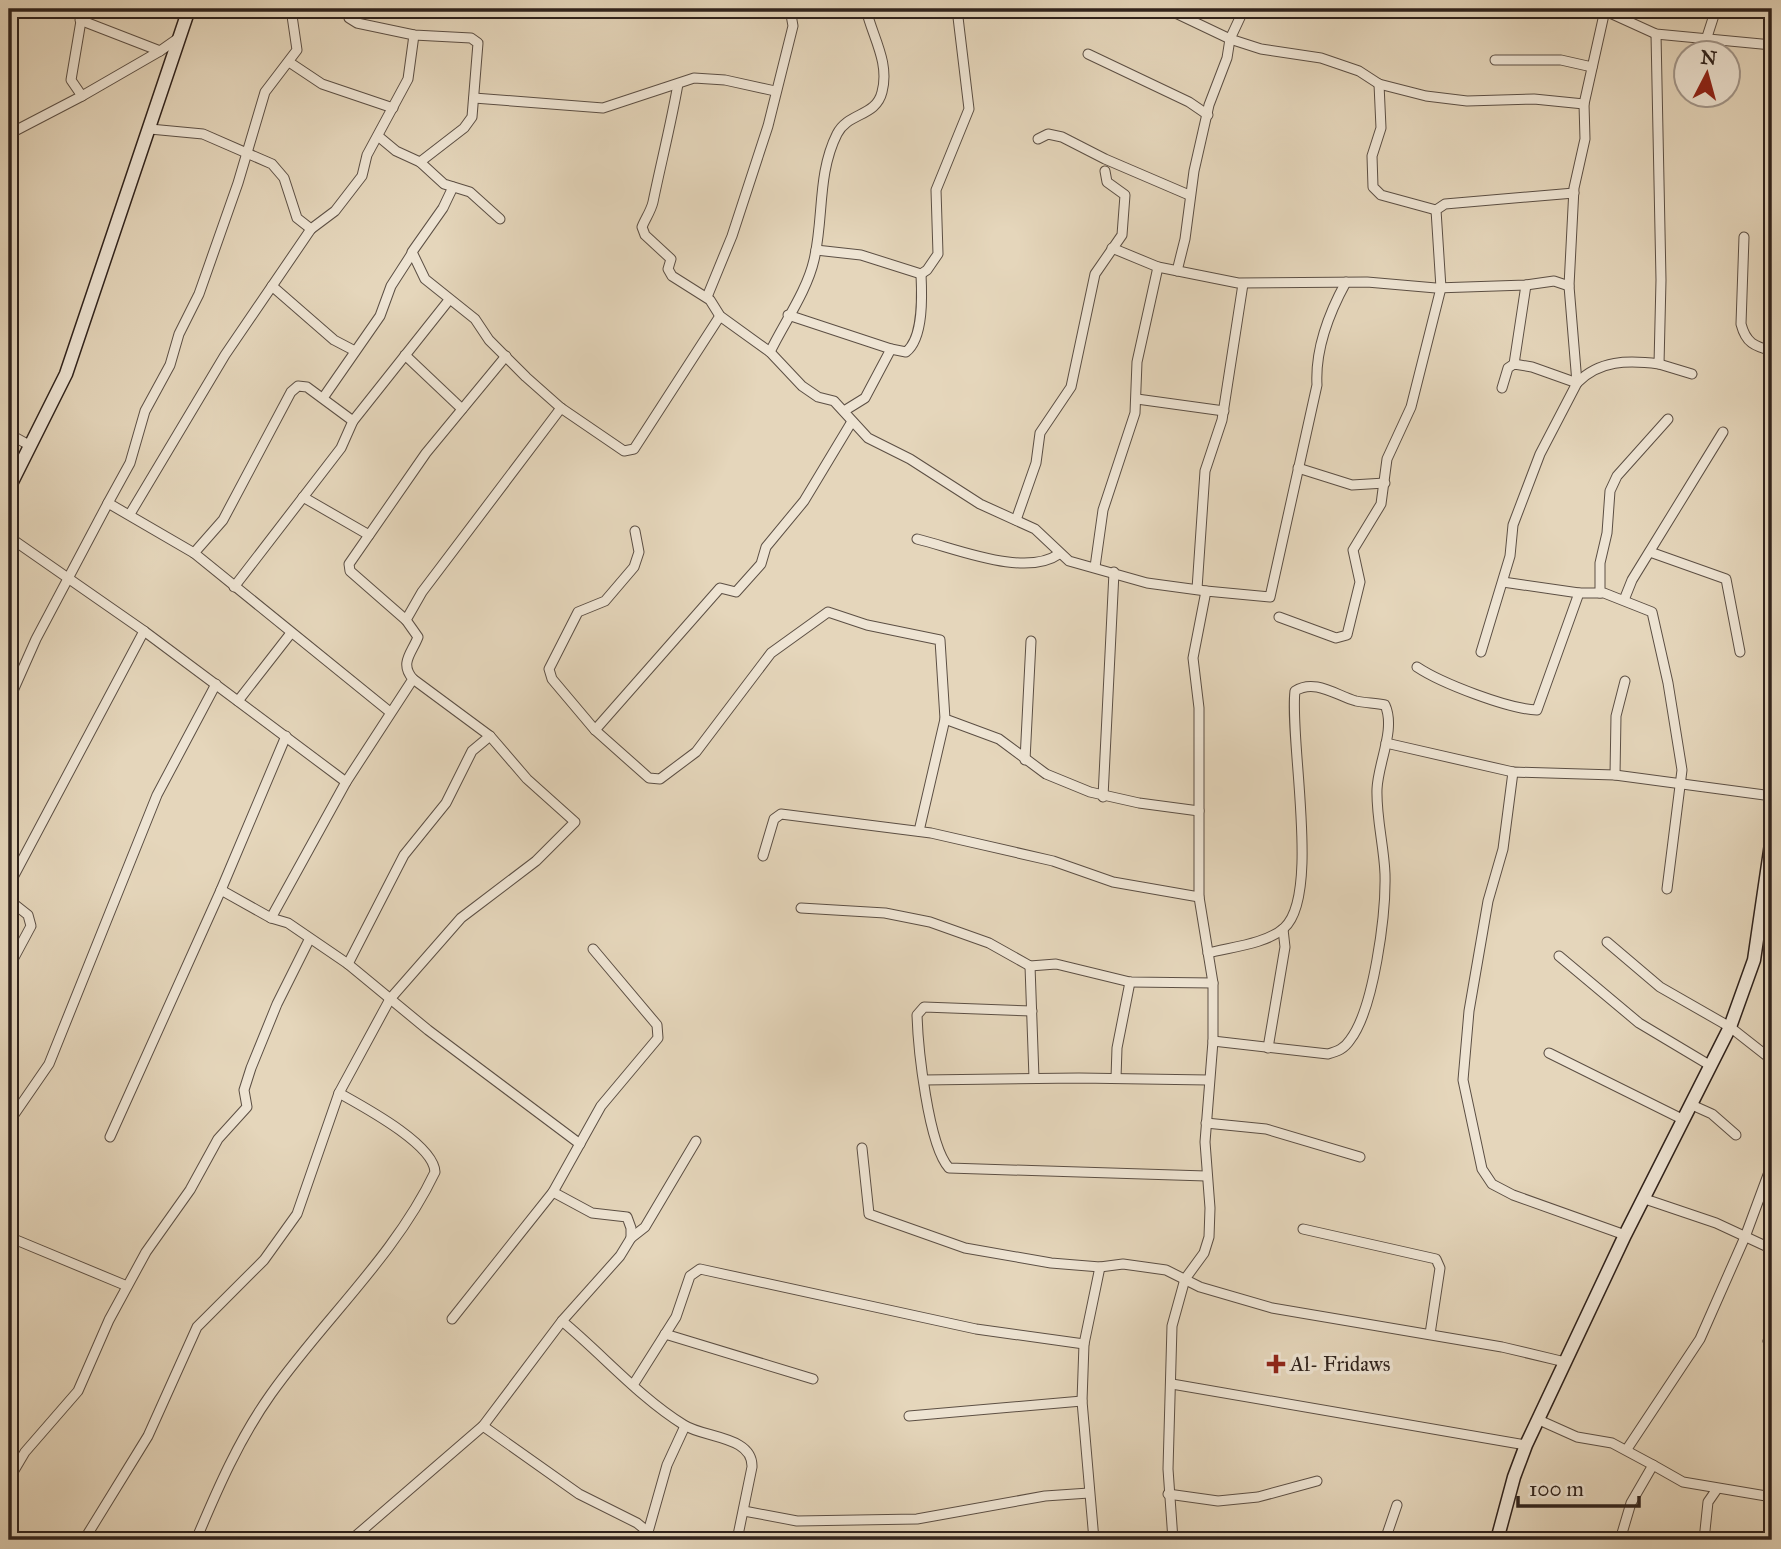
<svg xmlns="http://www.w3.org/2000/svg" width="1781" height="1549" font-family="'IM FELL Great Primer',serif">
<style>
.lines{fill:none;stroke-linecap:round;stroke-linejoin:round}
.street-casing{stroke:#5c4f44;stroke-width:11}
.secondary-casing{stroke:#2f221c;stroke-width:15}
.street{stroke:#eee4d3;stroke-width:9}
.secondary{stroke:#eee4d3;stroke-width:12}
.poi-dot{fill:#8f2418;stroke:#eee4d3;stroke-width:2.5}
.labels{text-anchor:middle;stroke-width:7;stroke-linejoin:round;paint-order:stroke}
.poi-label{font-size:21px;fill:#2f221c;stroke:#eee4d3;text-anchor:start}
</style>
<rect width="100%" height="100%" fill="#e5d6bb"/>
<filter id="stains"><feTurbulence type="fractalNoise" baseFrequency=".00286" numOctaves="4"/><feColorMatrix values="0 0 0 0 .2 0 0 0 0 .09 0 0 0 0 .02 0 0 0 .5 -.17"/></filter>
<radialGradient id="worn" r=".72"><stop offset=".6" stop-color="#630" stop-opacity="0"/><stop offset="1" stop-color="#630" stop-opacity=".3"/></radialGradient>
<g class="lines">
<defs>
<g id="street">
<polyline points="83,9 71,80 82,96 160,51"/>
<polyline points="350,9 349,18 357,23 414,35 471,38 478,43 472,117 464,128 420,162"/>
<polyline points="1167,9 1230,39 1261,49 1321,58 1359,71 1379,84 1426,96 1467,101 1534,99 1584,104"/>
<polyline points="1601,9 1656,34 1772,45"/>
<polyline points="958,14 979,9"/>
<polyline points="80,20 160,51 180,37"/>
<polyline points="1706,40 1716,9"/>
<polyline points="1088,54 1189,102 1208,115"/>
<polyline points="1495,60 1561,60 1592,67"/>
<polyline points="289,62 322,84 393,108"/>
<path d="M 678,84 C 671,124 661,163 653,202 C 651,211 645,219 642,227 L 645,235 L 671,259 L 668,269 L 672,276 L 710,300 L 720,316 L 770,352 L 802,386 L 818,397 L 834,401 L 868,438 L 910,459 L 980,504 L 1035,529 L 1069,561 L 1147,583 L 1206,591"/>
<polyline points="1379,84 1381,128 1372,156 1373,187 1381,195 1436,210"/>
<polyline points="474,98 603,108 694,78 725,80 775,91"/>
<polyline points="150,129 203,134 272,164 284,178 297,218 311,229 335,211 362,176 367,155 408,79 414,35"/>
<polyline points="9,134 82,96"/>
<polyline points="378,136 396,151 420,162 444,184 470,192 500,219"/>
<polyline points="1038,139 1048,134 1062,137 1105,159 1189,195"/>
<polyline points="453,187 443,208 412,252 425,279 475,319 489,340 526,377 561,408 624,451 634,449 720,316"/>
<path d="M 1744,237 L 1741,324 C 1746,343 1754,346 1772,351"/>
<polyline points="1112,248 1158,267 1238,283 1367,282 1436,288 1526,285 1554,281 1569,286"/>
<polyline points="816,250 861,255 921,274 927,270 938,254 936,190 969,109 957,9"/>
<polyline points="1177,271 1185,239 1194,171 1209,105 1227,58 1230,39 1244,9"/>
<polyline points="272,286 334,340 355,351"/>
<polyline points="707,297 732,236 768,126 793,26 790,9"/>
<path d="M 788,315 L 891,349 L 906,352 C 924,338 922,294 921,274"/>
<path d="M 770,352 C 784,323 807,291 814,260 C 824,218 817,174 837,134 C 848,112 876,117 882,92 C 890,62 872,36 866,9"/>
<polyline points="405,355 462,409"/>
<polyline points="1514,364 1526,285"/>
<polyline points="1659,364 1692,374"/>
<path d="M 1502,388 L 1508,368 L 1514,364 L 1532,367 L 1577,383 C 1599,360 1628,360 1659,364 L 1661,280 L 1656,34"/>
<polyline points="323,398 380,316 391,286 411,255"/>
<polyline points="1137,399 1224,411"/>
<polyline points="844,411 865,398 891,349"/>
<polyline points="9,434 29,445"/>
<polyline points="1298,468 1352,485 1385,483"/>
<polyline points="303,497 369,535"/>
<polyline points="108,503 130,463 145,411 170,365 179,334 199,294 238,183 265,92 297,50 291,9"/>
<polyline points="130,514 225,355 311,229"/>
<polyline points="1016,520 1036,463 1040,433 1071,387 1095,274 1122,235 1125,195 1107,182 1105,171"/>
<polyline points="635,531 639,552 634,567 605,601 578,612 549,669 552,679 595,730 649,778 660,779 696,752 771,653 828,612 867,625 940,640 945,719 999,739 1046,774 1090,792 1139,803 1199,811 1199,897 1213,983 1213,1041 1205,1142 1210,1208 1209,1237 1204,1253 1185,1279 1172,1326 1168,1469 1173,1540"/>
<polyline points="9,537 144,631 346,782"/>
<path d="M 917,539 C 955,548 1025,578 1059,554"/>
<polyline points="1650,552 1726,579 1740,652"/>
<polyline points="194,553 223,520 291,392 298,386 307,387 353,421"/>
<polyline points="1095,567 1103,510 1135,413 1137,362 1158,267"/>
<polyline points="1503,582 1579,593"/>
<polyline points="234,587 341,448 353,421 449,300"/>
<polyline points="1197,589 1205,471 1222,420 1243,284"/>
<polyline points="1600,593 1600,563 1607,533 1610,491 1617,476 1668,419"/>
<polyline points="1624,600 1632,580 1723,432"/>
<polyline points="1279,617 1336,638 1347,635 1360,582 1353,550 1381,504 1387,459 1411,407 1441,288 1436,210 1445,204 1574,193"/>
<polyline points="406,620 350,571 349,564 426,453 506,356"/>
<polyline points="1481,652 1510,556 1513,525 1540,454 1577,383 1569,286 1574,188 1585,139 1584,104 1605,10"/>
<path d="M 1417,667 C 1441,683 1508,709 1537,710 L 1579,593 L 1604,593 L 1652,612 L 1668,683 L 1682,770 L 1667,889"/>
<polyline points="9,700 36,639 108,503 194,553 390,712"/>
<polyline points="238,701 291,633"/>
<polyline points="595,730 720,588 736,592 761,564 766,547 804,501 851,423"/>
<polyline points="1386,743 1513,772 1615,775 1772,796"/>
<polyline points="1025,760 1031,641"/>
<polyline points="1513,772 1503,849 1488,901 1469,1011 1463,1080 1482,1169 1492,1184 1513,1195 1625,1235"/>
<polyline points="1615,775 1616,716 1625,681"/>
<polyline points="1103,797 1114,572"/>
<path d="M 1199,811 L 1199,708 L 1193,658 L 1206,591 L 1270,597 L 1317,385 C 1315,349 1329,313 1346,282"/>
<polyline points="919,831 945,719"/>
<polyline points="763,856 774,819 781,814 931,833 1053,861 1113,882 1199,897"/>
<polyline points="9,885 144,631"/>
<polyline points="221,890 271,918 288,923 348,964 428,1030 580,1144"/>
<polyline points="9,900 28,915 31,926 9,967"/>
<polyline points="801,908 885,913 930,922 989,943 1030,966 1056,964 1130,982 1213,983"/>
<path d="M 271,918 L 346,782 L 413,679 C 399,663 412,653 418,637 L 406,620 L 422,592 L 561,408"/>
<polyline points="1607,942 1660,987 1730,1027 1772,1060"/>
<path d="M 1208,953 C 1231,947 1266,944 1284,928 C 1321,896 1289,740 1295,691 C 1315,678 1337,696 1356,701 C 1365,703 1375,703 1385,705 C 1396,729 1378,763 1377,789 C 1376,817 1384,846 1385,874 C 1386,914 1374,1009 1350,1040 C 1344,1049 1338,1051 1328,1054 L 1213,1041"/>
<polyline points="1559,956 1639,1023 1711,1066"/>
<polyline points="348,964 404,855 446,803 472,751 490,736"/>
<polyline points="1030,966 1034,1078"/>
<path d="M 1032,1011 L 924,1007 L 917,1015 C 918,1047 928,1145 949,1168 L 1206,1176"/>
<polyline points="1268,1048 1285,947 1283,929"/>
<polyline points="1549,1053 1684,1120"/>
<polyline points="1116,1078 1117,1048 1130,982"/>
<polyline points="924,1080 1079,1078 1208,1080"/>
<polyline points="1692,1105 1712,1114 1736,1135"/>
<polyline points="9,1122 49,1064 157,795 216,684"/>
<polyline points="1206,1123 1266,1129 1360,1157"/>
<polyline points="110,1137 221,890 286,736"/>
<polyline points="862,1148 869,1214 965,1248 1051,1263 1100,1267 1123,1264 1166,1270 1200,1287 1272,1308 1502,1347 1565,1362"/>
<polyline points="553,1192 592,1213 627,1217 631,1228 631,1238"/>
<polyline points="1645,1199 1716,1223 1772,1249"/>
<polyline points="1303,1229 1436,1259 1440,1268 1430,1334"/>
<polyline points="9,1237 127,1286"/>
<polyline points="9,1254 16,1241"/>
<polyline points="452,1319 553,1192 601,1106 658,1038 657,1025 593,949"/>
<path d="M 562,1321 C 603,1355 639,1397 684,1425 C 704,1438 753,1436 752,1467 L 737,1540"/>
<polyline points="665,1334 813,1379"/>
<polyline points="1768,1341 1772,1333"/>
<polyline points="1172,1384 1526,1445"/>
<polyline points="633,1385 676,1317 690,1276 700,1269 976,1329 1084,1344"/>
<polyline points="909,1416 1082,1401"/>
<polyline points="1539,1420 1577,1437 1612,1443 1653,1465"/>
<polyline points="483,1426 579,1494 637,1523 648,1532 647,1540"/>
<polyline points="1627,1449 1700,1339 1745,1237 1772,1164"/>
<polyline points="9,1479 25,1452 78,1391 109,1320 146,1252 190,1190 218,1139 247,1107 244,1090 251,1068 277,1004 309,940"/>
<polyline points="1168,1494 1218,1501 1258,1497 1317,1481"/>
<polyline points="744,1511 797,1521 917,1519 1045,1496 1089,1493"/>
<polyline points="648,1532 667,1465 685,1426"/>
<polyline points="84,1540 148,1436 197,1327 264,1260 297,1214 339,1093 390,999 461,918 536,861 575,822 527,779 490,736 413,679"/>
<path d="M 196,1540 C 217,1490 239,1439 271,1394 C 324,1319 395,1256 435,1172 C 434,1144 362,1106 339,1093"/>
<polyline points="351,1540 483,1426 562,1321 620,1256 631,1238 645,1227 696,1141"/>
<polyline points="1094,1540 1082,1401 1084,1344 1100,1267"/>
<polyline points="1385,1540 1397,1505"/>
<polyline points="1620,1540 1631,1503 1653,1465 1683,1482 1772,1497"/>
<polyline points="1704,1540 1708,1502 1717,1489"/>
</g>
<g id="secondary">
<polyline points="9,488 66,374 189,9"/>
<polyline points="1497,1540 1514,1477 1526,1445 1625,1235 1730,1027 1754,960 1772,837"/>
</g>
</defs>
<!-- street casing -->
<use href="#street" class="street-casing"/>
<!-- secondary casing -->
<use href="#secondary" class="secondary-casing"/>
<!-- street -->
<use href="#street" class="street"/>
<!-- secondary -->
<use href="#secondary" class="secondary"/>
</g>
<!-- markers -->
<path class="poi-dot" d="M1272.5 1353.5h7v7h7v7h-7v7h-7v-7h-7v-7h7z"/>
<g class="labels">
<!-- poi labels -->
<g class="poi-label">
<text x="1290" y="1371">Al- Fridaws</text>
</g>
</g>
<!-- margin -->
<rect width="1781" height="1549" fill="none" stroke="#e5d6bb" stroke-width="35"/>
<rect x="10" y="10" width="1760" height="1528" fill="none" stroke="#2f221c" stroke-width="3.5"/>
<rect x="18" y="18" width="1746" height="1514" fill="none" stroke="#2f221c" stroke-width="2"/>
<!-- north arrow -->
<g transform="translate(1707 74) rotate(6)"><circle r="33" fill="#eee4d3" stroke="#a2968a" stroke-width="2"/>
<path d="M0-5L12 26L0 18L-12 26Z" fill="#8f2418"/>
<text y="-10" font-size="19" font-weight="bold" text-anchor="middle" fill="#2f221c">N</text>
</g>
<!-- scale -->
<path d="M1518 1496v10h121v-10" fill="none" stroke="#2f221c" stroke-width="3.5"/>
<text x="1529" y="1496" font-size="21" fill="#2f221c" stroke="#eee4d3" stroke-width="5" paint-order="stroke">100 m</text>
<rect width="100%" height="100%" filter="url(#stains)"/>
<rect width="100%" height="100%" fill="url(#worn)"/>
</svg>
